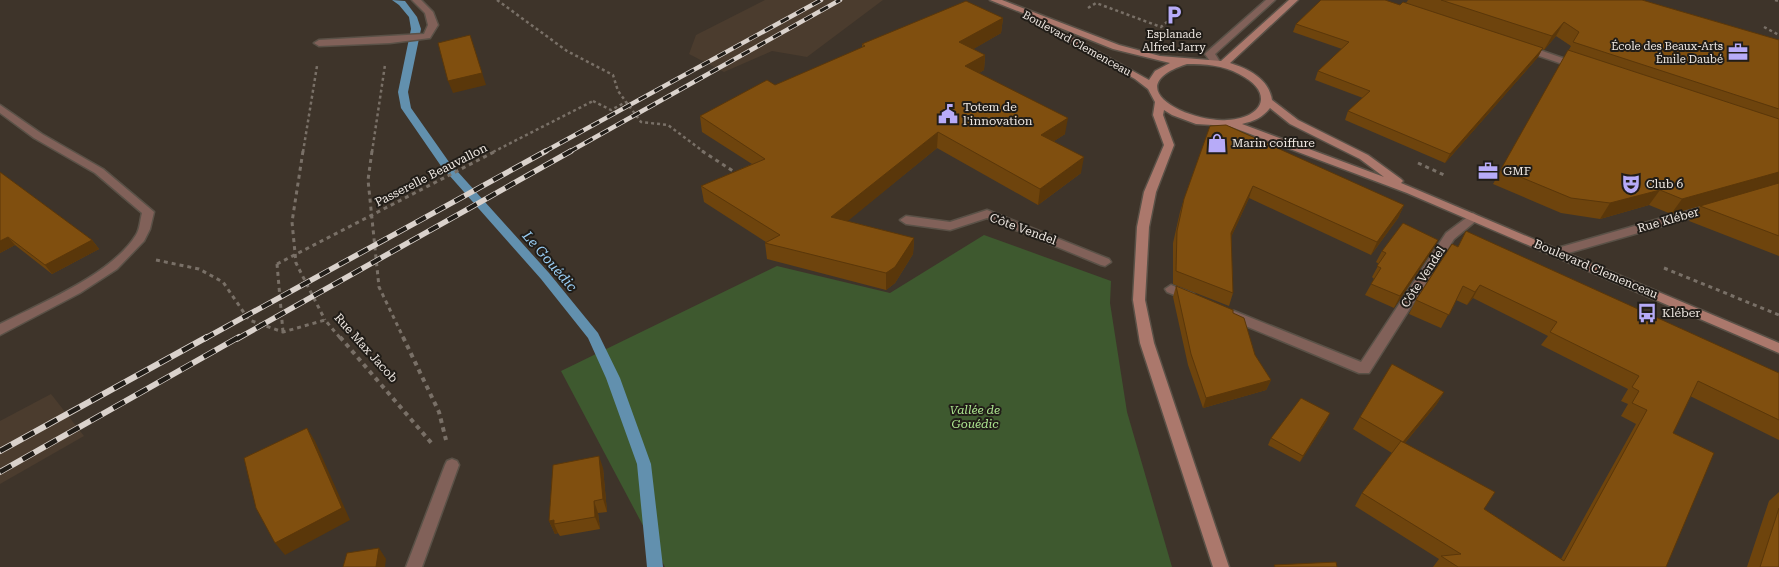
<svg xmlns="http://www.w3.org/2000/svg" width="1779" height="567" font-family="'Roboto Serif',serif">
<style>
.built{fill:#4b3c2e}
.green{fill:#3e592f}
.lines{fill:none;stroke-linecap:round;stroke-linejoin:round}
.stream{fill:#6290ae;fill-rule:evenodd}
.service-casing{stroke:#5a5147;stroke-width:3}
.minor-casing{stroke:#5a5147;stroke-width:3}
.secondary-casing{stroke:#5a5147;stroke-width:3}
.path-far2{stroke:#797067;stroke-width:2.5;stroke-dasharray:3 3;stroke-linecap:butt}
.path-far1{stroke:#797067;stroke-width:3;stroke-dasharray:4 4;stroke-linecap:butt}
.path{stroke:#797067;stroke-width:4;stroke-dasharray:4.5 4.5;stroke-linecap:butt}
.service{fill:#816159;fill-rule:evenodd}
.minor{fill:#816159;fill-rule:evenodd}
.secondary{fill:#ab786c;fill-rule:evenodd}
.rail-far2-casing{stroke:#dad2cc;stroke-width:4.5}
.rail-far1-casing{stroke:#dad2cc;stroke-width:5.5}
.rail-casing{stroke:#dad2cc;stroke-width:6}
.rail-far2{stroke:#211d18;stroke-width:3;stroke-dasharray:9;stroke-linecap:butt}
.rail-far1{stroke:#211d18;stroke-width:4;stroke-dasharray:11;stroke-linecap:butt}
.rail{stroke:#211d18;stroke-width:4.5;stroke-dasharray:13;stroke-linecap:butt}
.path-bridge-far1{stroke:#797067;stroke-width:2.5;stroke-dasharray:3 3;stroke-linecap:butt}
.path-bridge{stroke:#797067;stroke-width:3;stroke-dasharray:4 4;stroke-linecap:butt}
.wall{fill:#6e440d}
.shaded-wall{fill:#5a370a}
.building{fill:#804f0f;stroke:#5a370a}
.labels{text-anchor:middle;stroke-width:4;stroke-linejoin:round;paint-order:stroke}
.far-poi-label{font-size:11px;fill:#efe8e2;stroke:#211d18}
.far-street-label{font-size:11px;fill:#efe8e2;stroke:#211d18}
.poi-label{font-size:12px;fill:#efe8e2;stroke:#211d18;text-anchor:start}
.street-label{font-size:12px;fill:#efe8e2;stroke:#211d18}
.park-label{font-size:12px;font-style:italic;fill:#ade690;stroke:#211d18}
.water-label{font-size:14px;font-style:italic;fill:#9acef5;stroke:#211d18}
</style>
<rect width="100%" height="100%" fill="#3e342a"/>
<!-- built -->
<g class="built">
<polygon points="765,0 883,0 807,57 772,51 724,72 689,54 696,35"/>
<polygon points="51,394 84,436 0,484 0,421"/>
</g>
<!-- green -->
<polygon class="green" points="984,235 1111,281 1110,303 1127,412 1172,567 665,567 561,371 777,266 890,293"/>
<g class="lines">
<!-- stream -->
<polygon class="stream" points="392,0 405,1 417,17 421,29 408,92 411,108 449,162 549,273 598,333 620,378 651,464 663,567 647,567 637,464 606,378 588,338 541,279 441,166 401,108 398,92 411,29 409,17 399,5"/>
<defs>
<g id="service">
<polygon points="1266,0 1275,0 1215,54 1220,62 1218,64 1212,64 1205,54 1207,52"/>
<polygon points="987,210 1109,259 1111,262 1105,266 1101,265 987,218 950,230 906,224 900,220 906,216 950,222"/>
<polygon points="1473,213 1479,217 1477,220 1454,239 1369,373 1359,373 1224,317 1223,314 1224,311 1234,311 1361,362 1446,233"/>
<polygon points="1171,285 1194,294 1196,297 1190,301 1167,292 1165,289"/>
</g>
<g id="minor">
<polygon points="412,0 421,0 433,12 438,25 430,38 390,43 319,46 314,43 319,40 424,34 428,25 425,13"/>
<polygon points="1525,45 1580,64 1582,66 1577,69 1574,68 1522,50 1520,48"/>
<path d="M 0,105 L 42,134 L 103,169 L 154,212 L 150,229 L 144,241 L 117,269 L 80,293 L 0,335 L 0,324 C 41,303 111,275 136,235 C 140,229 140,220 142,213 L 95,173 L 34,138 L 0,113 Z"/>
<polygon points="1711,204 1717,208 1715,211 1558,256 1552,252 1554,249"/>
<polygon points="452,459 457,461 459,465 422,567 406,567 445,465 447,461"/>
</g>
<path id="secondary" d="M 990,0 L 1002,0 L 1119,45 L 1160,56 L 1221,61 L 1289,0 L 1298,0 L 1230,63 C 1249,69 1269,79 1272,100 L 1298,120 L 1368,155 L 1401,179 L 1403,181 L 1401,183 L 1779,343 L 1779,353 L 1407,193 L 1229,126 L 1196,124 L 1172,115 L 1164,110 L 1163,115 L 1174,145 L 1156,192 L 1149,227 L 1145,300 L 1154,343 L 1229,567 L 1213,567 L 1140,343 L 1133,300 L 1137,227 L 1144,192 L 1164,145 L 1153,115 L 1155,102 L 1148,89 L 1135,79 L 1040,26 L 1048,24 L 1149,80 L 1155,71 L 1170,63 L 1113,49 ZM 1187,64 C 1205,64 1223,65 1239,74 C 1275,92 1264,118 1227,120 C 1189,123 1116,87 1187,64 ZM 1270,108 L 1290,124 L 1360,159 L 1384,177 L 1242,124 C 1254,121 1262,118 1270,108 Z"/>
</defs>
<!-- service casing -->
<use href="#service" class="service-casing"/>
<!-- minor casing -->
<use href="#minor" class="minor-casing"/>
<!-- secondary casing -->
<use href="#secondary" class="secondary-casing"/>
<!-- path-far2 -->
<g class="path-far2">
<polyline points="497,0 567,51 613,75 618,91 641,122 668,125 704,152"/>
<polyline points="1775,0 1779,1"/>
<polyline points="1088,8 1096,3 1161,27 1168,21"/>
<polyline points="1764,27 1779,35"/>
<polyline points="593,101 611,110 626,102"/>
<polyline points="303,152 317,66"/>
<polyline points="372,152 385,65"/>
</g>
<!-- path-far1 -->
<g class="path-far1">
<polyline points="303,151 292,222 296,263 325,320"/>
<polyline points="372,151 368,180 379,287 404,339"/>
<polyline points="702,151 736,173"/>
<polyline points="1418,163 1444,175"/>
<polyline points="156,260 199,269 223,282 249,320 283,332 325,320 341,339"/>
<polyline points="277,264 283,332"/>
<polyline points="1664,268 1779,315"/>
</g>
<!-- path -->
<g class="path">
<polyline points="340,337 434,446"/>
<polyline points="403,337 439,412 446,440"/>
</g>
<!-- service -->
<use href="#service" class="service"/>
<!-- minor -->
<use href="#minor" class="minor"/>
<!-- secondary -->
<use href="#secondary" class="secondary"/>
<defs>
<g id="rail-far2">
<polyline points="544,152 821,0"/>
<polyline points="569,152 840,0"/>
</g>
<g id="rail-far1">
<polyline points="204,339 546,151"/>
<polyline points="237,339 571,151"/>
</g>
<g id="rail">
<polyline points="0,451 207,337"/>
<polyline points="0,472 239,337"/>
</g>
</defs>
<!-- rail-far2 casing -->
<use href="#rail-far2" class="rail-far2-casing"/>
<!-- rail-far1 casing -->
<use href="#rail-far1" class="rail-far1-casing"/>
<!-- rail casing -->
<use href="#rail" class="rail-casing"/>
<!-- rail-far2 -->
<use href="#rail-far2" class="rail-far2"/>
<!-- rail-far1 -->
<use href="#rail-far1" class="rail-far1"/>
<!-- rail -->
<use href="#rail" class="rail"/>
<!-- path-bridge-far1 -->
<polyline class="path-bridge-far1" points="493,152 593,101"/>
<!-- path-bridge -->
<polyline class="path-bridge" points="277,264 496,151"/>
</g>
<!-- wall -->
<g class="wall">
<polygon points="1408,0 1642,0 1779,40 1779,256 1689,221 1700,206 1671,214 1649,205 1600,219 1561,213 1493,184 1571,46 1556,36 1544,50 1542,49 1538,57 1445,163 1345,120 1348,111 1363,98 1315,80 1318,71 1342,49 1293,32 1296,24 1400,5 1406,3"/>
<polygon points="1003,18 1001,33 973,49 985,55 984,70 979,73 1065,134 1054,141 1081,173 1038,205 937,148 847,221 914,238 913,254 895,283 886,290 767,259 765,243 766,242 704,202 701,186 752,164 702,132 700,116 775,85 862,48 862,44"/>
<polygon points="1210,126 1404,205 1398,218 1371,255 1249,198 1231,237 1233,293 1229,306 1173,284 1173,243 1180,212 1184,199"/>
<polygon points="0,172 92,240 99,249 52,274 15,245 0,253"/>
<polygon points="1438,240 1432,251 1394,308 1365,295 1374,279 1372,277 1379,264 1376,262 1382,251"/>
<polygon points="1452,244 1779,373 1779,440 1690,396 1673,433 1666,567 1433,567 1439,559 1355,506 1362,493 1392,453 1353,429 1360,417 1444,392 1436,405 1405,443 1484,509 1561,559 1636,424 1621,416 1628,404 1621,401 1628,389 1541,345 1548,336 1473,298 1467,305 1456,300 1441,328 1409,314 1416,300"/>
<polygon points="1176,286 1233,313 1255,355 1271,380 1266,390 1203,408 1188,365 1173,297"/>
<polygon points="1327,420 1300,462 1268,445 1271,438"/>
<polygon points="603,468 607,512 598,513 600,529 560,536 558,533 555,534 549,521"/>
<polygon points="1779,492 1779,567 1747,567 1769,501"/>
</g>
<!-- shaded-wall -->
<g class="shaded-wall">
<polygon points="1003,18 1001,33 958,58 959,42"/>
<polygon points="1564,22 1556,36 1544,50 1552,36"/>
<polygon points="470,35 486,85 453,93 448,81"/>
<polygon points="1543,48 1538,57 1445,163 1450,154"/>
<polygon points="985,55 984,70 964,82 965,66"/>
<polygon points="1068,118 1065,134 1039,151 1041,135"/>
<polygon points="938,132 937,148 832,234 831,217"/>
<polygon points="1084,157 1081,173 1038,205 1040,189"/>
<polygon points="1779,172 1779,184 1671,214 1682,199"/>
<polygon points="1253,186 1249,198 1227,246 1231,233"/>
<polygon points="1660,190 1649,205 1600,219 1610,203"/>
<polygon points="1404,205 1398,218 1371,255 1377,242"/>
<polygon points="8,237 15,245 0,253 0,241"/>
<polygon points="914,238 913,254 895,283 886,290 886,273"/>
<polygon points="92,240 99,249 52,274 45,265"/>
<polygon points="1438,240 1432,251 1394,308 1400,296"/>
<polygon points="1480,285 1473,298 1467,305 1475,292"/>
<polygon points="1271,380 1266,390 1203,408 1206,398"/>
<polygon points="1444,392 1436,405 1395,455 1403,442"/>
<polygon points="1330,413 1327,420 1300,462 1303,456"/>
<polygon points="307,428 315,441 350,520 285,555 275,543"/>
<polygon points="599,456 603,468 607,512 603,499"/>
<polygon points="594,501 598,513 600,529 595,517"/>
<polygon points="554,520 554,524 558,533 555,534 549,521"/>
<polygon points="379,548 386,559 385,567 376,567"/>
</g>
<!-- building -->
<g class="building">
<polygon points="1321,0 1385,0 1400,5 1403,2 1543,48 1450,154 1348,111 1370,91 1318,71 1349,42 1296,24"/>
<polygon points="1441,0 1642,0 1779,40 1779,109 1573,42 1579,32 1564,22 1552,36"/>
<polygon points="966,1 1003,18 959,42 985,55 965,66 1068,118 1041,135 1084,157 1040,189 938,132 831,217 914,238 895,267 886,273 765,243 780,235 701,186 765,159 700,116 767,80 775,85 865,46 862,44"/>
<polygon points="470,35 482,73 448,81 438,43"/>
<polygon points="1568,50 1779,119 1779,172 1682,199 1660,190 1610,203 1571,198 1501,169"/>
<polygon points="1226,125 1404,205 1377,242 1253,186 1231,233 1233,293 1176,271 1177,231 1184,199 1210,126"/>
<polygon points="0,172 92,240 45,265 8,237 0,241"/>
<polygon points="1779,183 1779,236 1700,206"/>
<polygon points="1403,223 1438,240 1400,296 1371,284 1381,268 1377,266 1386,253 1382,251"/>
<polygon points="1466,231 1779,373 1779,420 1698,381 1673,433 1714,453 1666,567 1458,567 1441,556 1461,554 1362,493 1401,441 1495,492 1484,509 1564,561 1647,410 1632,403 1639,391 1632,387 1639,376 1550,332 1557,322 1480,285 1475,292 1463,286 1449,315 1416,300 1452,244 1458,247"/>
<polygon points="1176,286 1233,310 1233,313 1244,318 1255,355 1271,380 1206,398 1191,354"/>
<polygon points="1392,364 1444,392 1403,442 1360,417"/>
<polygon points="1301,398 1330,413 1303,456 1271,438"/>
<polygon points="307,428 342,508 275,543 256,508 244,458"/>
<polygon points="599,456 603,499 594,501 595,517 554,524 554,520 549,521 553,465"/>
<polygon points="1779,508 1779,567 1760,567"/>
<polygon points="379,548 376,567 343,567 347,553"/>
<polygon points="1336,562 1337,567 1275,567 1274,565"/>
</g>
<!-- icons -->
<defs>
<symbol id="parking-bare" viewBox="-9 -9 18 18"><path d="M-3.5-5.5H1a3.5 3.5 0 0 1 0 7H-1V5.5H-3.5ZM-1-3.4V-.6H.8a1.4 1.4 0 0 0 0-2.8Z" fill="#b7abf8" stroke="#211d18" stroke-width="2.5" paint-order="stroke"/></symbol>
<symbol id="office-bare" viewBox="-9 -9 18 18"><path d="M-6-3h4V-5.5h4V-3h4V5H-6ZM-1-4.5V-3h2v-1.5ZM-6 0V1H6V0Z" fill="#b7abf8" stroke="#211d18" stroke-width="2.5" paint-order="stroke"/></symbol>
<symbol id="civic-bare" viewBox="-9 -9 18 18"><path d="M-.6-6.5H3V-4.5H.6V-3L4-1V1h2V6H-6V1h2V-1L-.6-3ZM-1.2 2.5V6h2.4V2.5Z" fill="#b7abf8" stroke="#211d18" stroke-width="2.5" paint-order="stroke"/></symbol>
<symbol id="shop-bare" viewBox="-9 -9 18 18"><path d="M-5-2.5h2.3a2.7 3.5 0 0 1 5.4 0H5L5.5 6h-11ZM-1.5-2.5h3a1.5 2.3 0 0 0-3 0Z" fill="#b7abf8" stroke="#211d18" stroke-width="2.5" paint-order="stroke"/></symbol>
<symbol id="theatre-bare" viewBox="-9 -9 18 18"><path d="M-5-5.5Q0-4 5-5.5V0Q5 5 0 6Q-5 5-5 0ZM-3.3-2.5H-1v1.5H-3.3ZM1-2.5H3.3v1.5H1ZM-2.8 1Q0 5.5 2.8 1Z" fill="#b7abf8" stroke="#211d18" stroke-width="2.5" paint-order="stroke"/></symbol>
<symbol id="bus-bare" viewBox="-9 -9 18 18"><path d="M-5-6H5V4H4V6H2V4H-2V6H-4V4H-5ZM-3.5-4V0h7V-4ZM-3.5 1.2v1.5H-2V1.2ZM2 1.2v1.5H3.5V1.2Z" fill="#b7abf8" stroke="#211d18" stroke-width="2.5" paint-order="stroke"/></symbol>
</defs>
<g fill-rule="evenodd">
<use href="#parking-bare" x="1160" y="1" width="28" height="28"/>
<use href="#office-bare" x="1724" y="38" width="28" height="28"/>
<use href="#civic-bare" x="934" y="100" width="28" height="28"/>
<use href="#shop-bare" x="1203" y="129" width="28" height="28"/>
<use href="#office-bare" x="1474" y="157" width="28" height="28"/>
<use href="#theatre-bare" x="1617" y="170" width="28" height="28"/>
<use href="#bus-bare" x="1633" y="299" width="28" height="28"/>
</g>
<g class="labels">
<!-- far-poi labels -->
<g class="far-poi-label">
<text x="1174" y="38">Esplanade<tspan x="1174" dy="13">Alfred Jarry</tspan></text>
<text x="1723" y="50" text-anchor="end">École des Beaux-Arts<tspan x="1723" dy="13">Émile Daubé</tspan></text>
</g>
<!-- far-street labels -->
<g class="far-street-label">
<text transform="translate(1077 43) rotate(29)" y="4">Boulevard Clemenceau</text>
</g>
<!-- poi labels -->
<g class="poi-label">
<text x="963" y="111">Totem de<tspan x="963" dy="14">l'innovation</tspan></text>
<text x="1232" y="147">Marin coiffure</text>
<text x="1503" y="175">GMF</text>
<text x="1646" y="188">Club 6</text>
<text x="1662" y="317">Kléber</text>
</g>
<!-- street labels -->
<g class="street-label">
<text transform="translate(431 175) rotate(-27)" y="4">Passerelle Beauvallon</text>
<text transform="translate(1668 220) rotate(-16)" y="4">Rue Kléber</text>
<text transform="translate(1023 229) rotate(20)" y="4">Côte Vendel</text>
<text transform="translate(1596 269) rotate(23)" y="4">Boulevard Clemenceau</text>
<text transform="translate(1423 277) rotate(-57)" y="4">Côte Vendel</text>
<text transform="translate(366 348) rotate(48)" y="4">Rue Max Jacob</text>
</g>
<!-- park labels -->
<g class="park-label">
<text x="975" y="414">Vallée de<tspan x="975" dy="14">Gouédic</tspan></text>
</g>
<!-- water labels -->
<g class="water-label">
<text transform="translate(550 261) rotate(49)" y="5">Le Gouédic</text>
</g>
</g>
</svg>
